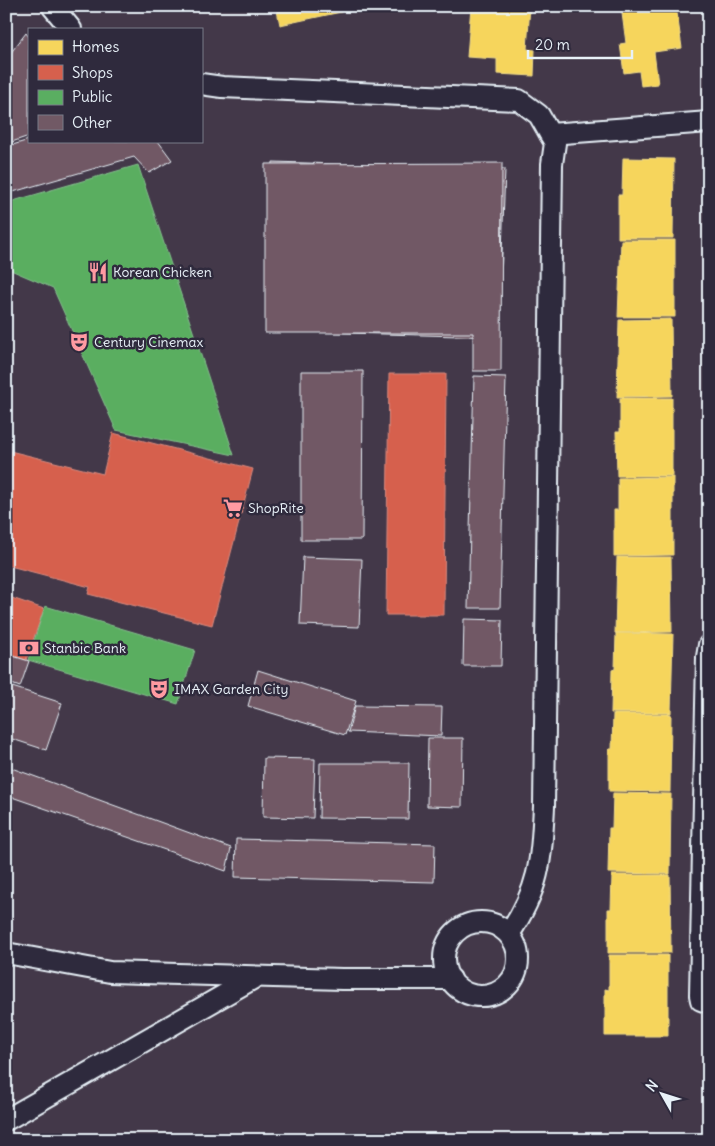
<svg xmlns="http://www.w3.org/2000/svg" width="715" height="1146" font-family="Delius,sans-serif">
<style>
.homes{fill:#f6d55c;stroke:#f2dd8b}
.shops{fill:#d6604d;stroke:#db8c80}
.public{fill:#5aae61;stroke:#85c28e}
.building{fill:#715965;stroke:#e8f1f8}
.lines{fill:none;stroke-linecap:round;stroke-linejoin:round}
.service-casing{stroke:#e8f1f8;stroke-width:24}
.service{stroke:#2f2a3d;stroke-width:20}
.labels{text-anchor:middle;stroke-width:5;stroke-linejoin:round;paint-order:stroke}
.poi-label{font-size:14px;fill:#e8f1f8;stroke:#2f2a3d;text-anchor:start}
</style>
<rect width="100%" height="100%" fill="#433849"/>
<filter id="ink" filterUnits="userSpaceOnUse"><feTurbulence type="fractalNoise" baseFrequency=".02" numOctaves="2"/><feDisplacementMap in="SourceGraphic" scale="10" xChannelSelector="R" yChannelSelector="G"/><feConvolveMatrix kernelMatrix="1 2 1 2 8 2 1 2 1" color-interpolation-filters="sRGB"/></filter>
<g filter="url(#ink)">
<!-- homes -->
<g class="homes">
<polygon points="276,6 340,6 341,12 280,25"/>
<polygon points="471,6 530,6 527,49 535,50 534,76 497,74 497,59 467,57"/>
<polygon points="621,6 676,6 682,48 654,52 658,84 641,86 639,71 624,73 620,44 626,43"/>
<polygon points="623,158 674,159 673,238 618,238 618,195 622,195"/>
<polygon points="621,240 675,240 675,317 618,317"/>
<polygon points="671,319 672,396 617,397 619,320"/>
<polygon points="620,398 672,398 672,476 617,476 616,432 620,432"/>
<polygon points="673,477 673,555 614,556 614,510 618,510 618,478"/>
<polygon points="617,557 671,557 672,632 615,633"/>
<polygon points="616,633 673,634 671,713 611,713 612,670 615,669"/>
<polygon points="613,714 671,714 670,792 609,791 609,749 612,749"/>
<polygon points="613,793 671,794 670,874 608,873 609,828 612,828"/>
<polygon points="612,875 670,875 671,953 608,953 608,909 611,909"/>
<polygon points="609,955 668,955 668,1036 605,1036 605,989 609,990"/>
</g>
<!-- shops -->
<g class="shops">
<polygon points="389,374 446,374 444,615 386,615"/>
<polygon points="113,433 253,469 212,625 88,594 90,587 6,565 6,450 103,474"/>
<polygon points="6,596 44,609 26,660 6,653"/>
</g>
<!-- public -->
<g class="public">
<polygon points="138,165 234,455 116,430 53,288 6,268 6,203"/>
<polygon points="45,606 195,650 178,704 28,660"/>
</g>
<!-- building -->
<g class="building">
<polygon points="26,33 29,37 29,136 6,144 6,59"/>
<polygon points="29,140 158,141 172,160 149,173 134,157 6,194 6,147"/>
<polygon points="273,162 505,169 499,337 267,331"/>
<polygon points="502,163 501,371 473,371 473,333 265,333 265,164"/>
<polygon points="301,371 363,371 362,540 301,540"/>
<polygon points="474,376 506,377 500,608 468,608"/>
<polygon points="303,557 362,559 359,627 300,625"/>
<polygon points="464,619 502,620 501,666 463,666"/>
<polygon points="6,654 29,661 20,687 6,682"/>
<polygon points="258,670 356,701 345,735 248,706"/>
<polygon points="6,685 62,703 46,750 6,737"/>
<polygon points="355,706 442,707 441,736 348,732"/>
<polygon points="428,738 463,738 462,807 427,806"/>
<polygon points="264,758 315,759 313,818 263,817"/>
<polygon points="320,763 409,763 408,819 319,818"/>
<polygon points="6,766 231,848 226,871 6,795"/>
<polygon points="236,839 435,844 434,882 235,877"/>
</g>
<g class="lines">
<defs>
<g id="service">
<polyline points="52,6 71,29"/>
<path d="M 201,84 L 222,87 L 519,100 L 539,115 L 555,143 L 552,164 L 544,807 C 541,861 540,888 509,934"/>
<polyline points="550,134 709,122"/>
<polyline points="709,645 707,657 700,995 701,1000 709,1003"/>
<circle cx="481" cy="959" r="37"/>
<polyline points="6,953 110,972 342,979 451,979"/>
<polyline points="6,1120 254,978"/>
</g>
</defs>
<!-- service casing -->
<use href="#service" class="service-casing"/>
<!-- service -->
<use href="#service" class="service"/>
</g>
</g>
<!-- icons -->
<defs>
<symbol id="restaurant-bare" viewBox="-9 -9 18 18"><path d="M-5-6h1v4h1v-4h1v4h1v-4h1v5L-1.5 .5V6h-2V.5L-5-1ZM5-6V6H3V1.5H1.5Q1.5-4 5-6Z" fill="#ff9aa2" stroke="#2f2a3d" stroke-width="2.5" paint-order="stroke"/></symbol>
<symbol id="theatre-bare" viewBox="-9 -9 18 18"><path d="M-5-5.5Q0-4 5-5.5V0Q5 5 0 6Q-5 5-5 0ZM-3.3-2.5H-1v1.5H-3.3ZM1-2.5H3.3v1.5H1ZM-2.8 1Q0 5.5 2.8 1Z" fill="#ff9aa2" stroke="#2f2a3d" stroke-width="2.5" paint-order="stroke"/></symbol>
<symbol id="supermarket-bare" viewBox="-9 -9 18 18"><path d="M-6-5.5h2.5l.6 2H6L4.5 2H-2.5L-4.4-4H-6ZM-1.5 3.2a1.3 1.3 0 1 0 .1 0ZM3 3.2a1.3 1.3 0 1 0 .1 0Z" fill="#ff9aa2" stroke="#2f2a3d" stroke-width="2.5" paint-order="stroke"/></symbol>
<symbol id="bank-bare" viewBox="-9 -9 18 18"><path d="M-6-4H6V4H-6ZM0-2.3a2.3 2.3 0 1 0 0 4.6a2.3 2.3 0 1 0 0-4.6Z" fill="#ff9aa2" stroke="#2f2a3d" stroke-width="2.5" paint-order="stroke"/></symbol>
</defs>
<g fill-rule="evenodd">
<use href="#restaurant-bare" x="84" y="258" width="28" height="28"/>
<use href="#theatre-bare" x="65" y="328" width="28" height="28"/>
<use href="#supermarket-bare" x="219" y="494" width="28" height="28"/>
<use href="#bank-bare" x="15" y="634" width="28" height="28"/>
<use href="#theatre-bare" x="145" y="675" width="28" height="28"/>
</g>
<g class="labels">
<!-- poi labels -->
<g class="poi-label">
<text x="113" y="277">Korean Chicken</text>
<text x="94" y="347">Century Cinemax</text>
<text x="248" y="513">ShopRite</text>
<text x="44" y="653">Stanbic Bank</text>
<text x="174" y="694">IMAX Garden City</text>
</g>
</g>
<!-- margin -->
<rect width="715" height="1146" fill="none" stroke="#2f2a3d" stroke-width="25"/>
<rect x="12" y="12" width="690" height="1121" fill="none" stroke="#e8f1f8" stroke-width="2" filter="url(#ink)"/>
<!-- legend -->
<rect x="28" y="28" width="175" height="115" fill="#2f2a3d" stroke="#797a88"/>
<rect x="38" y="40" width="25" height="15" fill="#f6d55c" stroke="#797a88"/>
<text x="72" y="52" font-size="15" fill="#e8f1f8">Homes</text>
<rect x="38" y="65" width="25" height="15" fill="#d6604d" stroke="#797a88"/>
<text x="72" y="78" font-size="15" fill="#e8f1f8">Shops</text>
<rect x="38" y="90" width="25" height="15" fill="#5aae61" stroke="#797a88"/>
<text x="72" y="102" font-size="15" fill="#e8f1f8">Public</text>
<rect x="38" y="115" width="25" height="15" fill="#715965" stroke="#797a88"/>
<text x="72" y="128" font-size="15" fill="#e8f1f8">Other</text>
<!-- north arrow -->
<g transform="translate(662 1094) rotate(309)" stroke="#2f2a3d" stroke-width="4" paint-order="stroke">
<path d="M0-4L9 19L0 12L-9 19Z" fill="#e8f1f8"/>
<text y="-8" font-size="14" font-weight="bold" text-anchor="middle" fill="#e8f1f8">N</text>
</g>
<!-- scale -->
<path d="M528 50v8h104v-8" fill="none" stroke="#e8f1f8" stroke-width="2.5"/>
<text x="535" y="50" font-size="15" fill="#e8f1f8" stroke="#2f2a3d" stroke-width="4" paint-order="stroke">20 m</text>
</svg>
